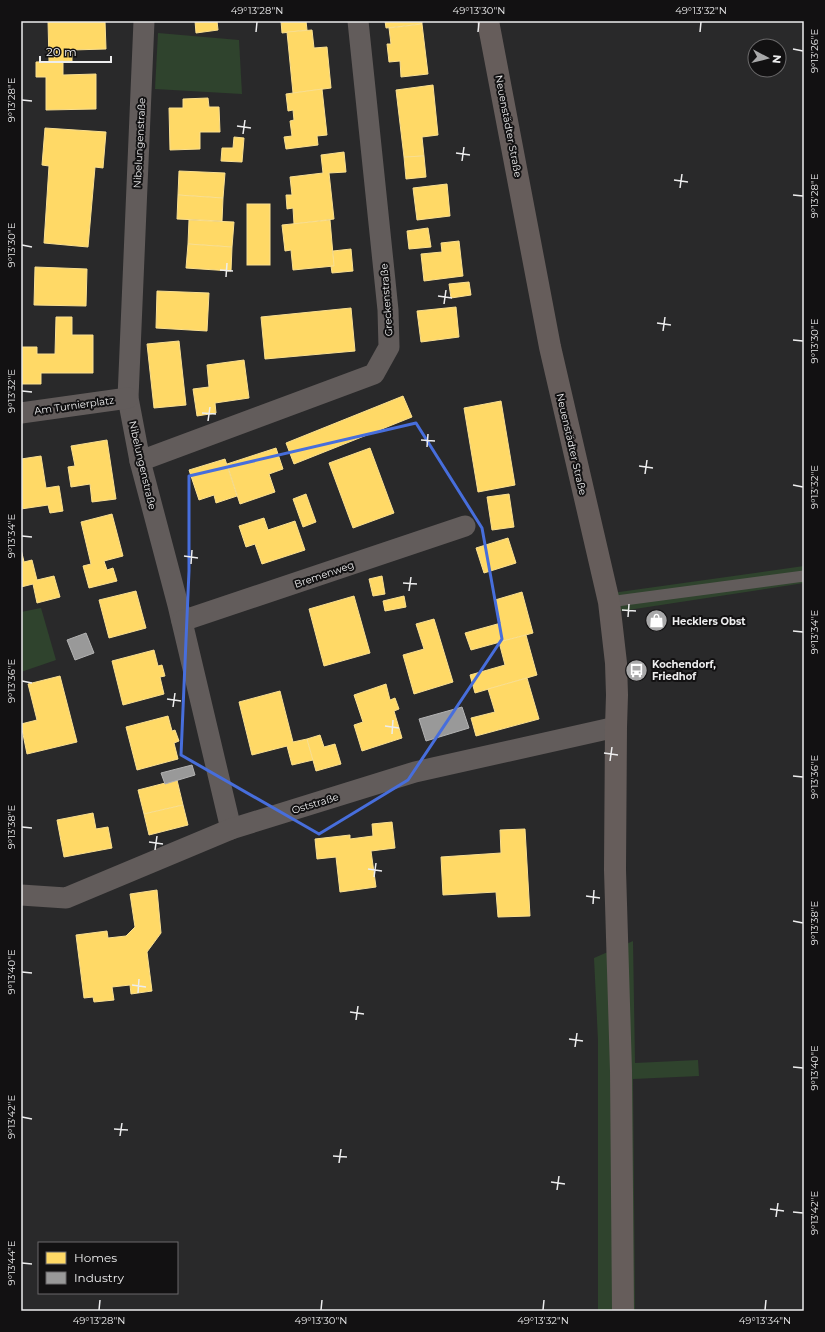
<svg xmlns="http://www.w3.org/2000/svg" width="825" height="1332" font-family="Montserrat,sans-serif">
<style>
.green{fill:#2f432d}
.homes{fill:#ffd966;stroke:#fadf8f}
.industry{fill:#999;stroke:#b2b2b2}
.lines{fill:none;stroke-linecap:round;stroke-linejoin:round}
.service{stroke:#625c5b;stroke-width:11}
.minor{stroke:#625c5b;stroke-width:21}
.secondary{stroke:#665d5b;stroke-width:22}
.marked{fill:none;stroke:#476edc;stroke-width:3;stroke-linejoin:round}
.ticks{fill:none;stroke:#ededee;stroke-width:1.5}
.labels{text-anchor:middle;stroke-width:4;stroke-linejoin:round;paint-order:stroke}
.street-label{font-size:10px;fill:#ededee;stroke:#121112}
.poi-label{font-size:10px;font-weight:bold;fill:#ededee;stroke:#121112;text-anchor:start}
.neatline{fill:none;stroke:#ededee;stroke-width:1.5}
.ticks-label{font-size:10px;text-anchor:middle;fill:#ededee}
</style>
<rect width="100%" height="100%" fill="#29292a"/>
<!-- green -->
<g class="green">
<polygon points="158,33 239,40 242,94 155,89"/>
<polygon points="804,566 804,583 615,612 612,593"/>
<polygon points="41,608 56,660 21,672 21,612"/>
<polygon points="633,941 635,1063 698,1060 699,1076 633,1079 635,1311 598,1311 598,1040 594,958"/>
</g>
<!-- homes -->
<g class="homes">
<polygon points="48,21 105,21 106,49 72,50 72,61 49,62"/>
<polygon points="195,21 217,21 218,30 196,33"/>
<polygon points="281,21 306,21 307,30 282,33"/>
<polygon points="385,21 422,21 422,24 386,28"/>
<polygon points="422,24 428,74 401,77 400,61 389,62 387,44 391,44 389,28"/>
<polygon points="312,30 314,48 327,47 331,88 293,93 287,32"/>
<polygon points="63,61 63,75 96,74 96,109 46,110 46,77 36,77 36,62"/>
<polygon points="433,85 438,135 422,137 424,156 404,157 396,90"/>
<polygon points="322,89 327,135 317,136 318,145 286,149 284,137 292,136 290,121 294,120 293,110 288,111 286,94"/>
<polygon points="208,98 209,107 219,107 220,132 200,132 200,149 170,150 169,108 183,108 183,99"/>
<polygon points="45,128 106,132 103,168 95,167 88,247 44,243 49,166 42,165"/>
<polygon points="234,137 244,138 242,162 221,161 222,148 233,148"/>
<polygon points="344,152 346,172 329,173 334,219 294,224 293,208 287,209 286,195 292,195 290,177 323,173 321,155"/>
<polygon points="424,156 426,177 406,179 404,157"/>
<polygon points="179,171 225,173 223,198 178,195"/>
<polygon points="447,184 450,216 417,220 413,188"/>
<polygon points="178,195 223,198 222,221 177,219"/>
<rect x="247" y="204" width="23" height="61"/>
<polygon points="189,220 234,222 232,247 188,244"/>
<polygon points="330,220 334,266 293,270 291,250 285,251 282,225"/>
<polygon points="428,228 431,247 409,249 407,231"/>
<polygon points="459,241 463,276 424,281 421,254 442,252 441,243"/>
<polygon points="188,244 232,247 231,271 186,268"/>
<polygon points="351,249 353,271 332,273 331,266 334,266 333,251"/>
<polygon points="35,267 87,269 86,306 34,305"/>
<polygon points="469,282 471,295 451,298 449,284"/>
<polygon points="157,291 209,293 207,331 156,328"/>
<polygon points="456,307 459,337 421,342 417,311"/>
<polygon points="351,308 355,351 265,359 261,317"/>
<polygon points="56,317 72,317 72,335 93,335 93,373 41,373 41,384 21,384 21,347 37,347 37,354 55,354"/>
<polygon points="179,341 186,405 154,408 147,344"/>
<polygon points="244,360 249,398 215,403 216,413 197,416 193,389 209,387 207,365"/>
<polygon points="403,396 412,417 294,464 286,443"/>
<polygon points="501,401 515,485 478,492 464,408"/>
<polygon points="107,440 116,499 92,502 90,484 71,487 68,467 75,466 71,446"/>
<polygon points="276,448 283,469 269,474 275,492 240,504 227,464"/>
<polygon points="370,448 394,513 353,528 329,463"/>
<polygon points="41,456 46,488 59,486 63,511 50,513 48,505 21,509 21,459"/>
<polygon points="225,459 237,496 216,503 214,495 199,500 189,470"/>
<polygon points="306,494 316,522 303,527 293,499"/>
<polygon points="509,494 514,527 492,530 487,497"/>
<polygon points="112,514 123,556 104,561 107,570 113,568 117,581 89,588 83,566 91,564 81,522"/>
<polygon points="264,518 268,530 295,521 305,550 262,564 255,544 246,547 239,526"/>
<polygon points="508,538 516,563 484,573 476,548"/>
<polygon points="21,549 24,562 32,560 37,580 54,576 60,597 37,603 33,584 21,587"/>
<polygon points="382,576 385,594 373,596 369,579"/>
<polygon points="136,591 146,628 109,638 99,600"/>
<polygon points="522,592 533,633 471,650 465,633 501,623 495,600"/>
<polygon points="354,596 370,653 324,666 309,609"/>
<polygon points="404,596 406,607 385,611 383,601"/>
<polygon points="434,619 453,682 414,694 403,655 424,649 416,624"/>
<polygon points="526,635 537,675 475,693 470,675 505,665 499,642"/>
<polygon points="154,650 158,666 162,665 165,676 160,677 164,694 123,705 112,661"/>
<polygon points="60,676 77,742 27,754 21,724 37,720 28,684"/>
<polygon points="527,678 539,719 476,736 471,718 495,712 488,689"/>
<polygon points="386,684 390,700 395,698 399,709 394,711 402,738 362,751 354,725 363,722 354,695"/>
<polygon points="280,691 293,742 307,739 313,760 292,765 287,746 252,755 239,702"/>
<polygon points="168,716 172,731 175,730 179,741 174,743 178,759 137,770 126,727"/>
<polygon points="320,735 324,747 335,744 341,764 316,771 307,739"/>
<polygon points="177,780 183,805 144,814 138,790"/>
<polygon points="183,805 188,825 149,835 144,814"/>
<polygon points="93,813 96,829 108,827 112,848 64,857 57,820"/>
<polygon points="392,822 395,848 371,851 376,887 340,892 336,857 317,859 315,839 350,835 350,839 373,836 372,824"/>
<polygon points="525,829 530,916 498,917 496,892 443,895 441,857 501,853 500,830"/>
<polygon points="157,890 161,933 147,952 152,991 131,994 130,985 112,987 114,1000 94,1002 93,997 84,998 76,935 107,931 108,938 126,936 135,927 130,894"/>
</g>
<!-- industry -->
<g class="industry">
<polygon points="86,633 94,653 75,660 67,640"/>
<polygon points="462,707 469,728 426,741 419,719"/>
<polygon points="192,765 195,775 165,784 161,773"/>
</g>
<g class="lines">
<!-- service -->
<polyline class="service" points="609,602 804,576"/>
<!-- minor -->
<g class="minor">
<polyline points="144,21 128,398 140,461 178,605 231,829"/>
<polyline points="21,413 128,398"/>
<polyline points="140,461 374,374 389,347 388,310 358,21"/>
<polyline points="182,621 465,526"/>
<polyline points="21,895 66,898 231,829 415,772 616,727"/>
</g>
<!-- secondary -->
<polyline class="secondary" points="488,21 550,347 609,602 616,663 617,695 616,727 615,870 621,1071 623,1311"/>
</g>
<!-- marked area -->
<path class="marked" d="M 416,423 L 482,528 L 502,639 L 408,780 L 319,834 L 181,755 L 189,571 L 189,476 Z"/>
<!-- ticks -->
<path class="ticks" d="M 256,32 L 257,22M 478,32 L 479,22M 700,32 L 701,22M 793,49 L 803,51M 22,100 L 32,101M 237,126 L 251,128M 243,134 L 245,120M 456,153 L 470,155M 462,161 L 464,147M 674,180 L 688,182M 680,188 L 682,174M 793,195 L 803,196M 22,245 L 32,247M 220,270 L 233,271M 226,277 L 227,263M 438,296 L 452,298M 444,304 L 446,290M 657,323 L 671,325M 663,331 L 665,317M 793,340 L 803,341M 22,391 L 32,392M 202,413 L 216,414M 208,421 L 210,407M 421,440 L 435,441M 427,447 L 428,434M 639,466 L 653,468M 645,474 L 647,460M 793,485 L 803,487M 22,536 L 32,537M 184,556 L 198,558M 191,564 L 192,550M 403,583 L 417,584M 409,591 L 411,577M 622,610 L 636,611M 628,617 L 629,604M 793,631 L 803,632M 22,681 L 32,683M 167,699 L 181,701M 173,707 L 175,693M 385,726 L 399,728M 392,734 L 393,720M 604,753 L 618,755M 610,761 L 612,747M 793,776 L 803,777M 22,827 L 32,828M 149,842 L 163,844M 155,850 L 157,836M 368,869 L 382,871M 374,877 L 376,863M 586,896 L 600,898M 593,904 L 594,890M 793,921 L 803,923M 22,972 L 32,973M 132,985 L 146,987M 138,993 L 139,979M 350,1012 L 364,1014M 356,1020 L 358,1006M 569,1039 L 583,1041M 575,1047 L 577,1033M 793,1067 L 803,1068M 22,1117 L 32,1119M 114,1129 L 128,1130M 120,1136 L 122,1123M 333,1156 L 347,1157M 339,1163 L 341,1149M 551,1182 L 565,1184M 557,1190 L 559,1176M 770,1209 L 784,1211M 793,1212 L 803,1213M 776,1217 L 778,1203M 22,1263 L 32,1264M 99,1310 L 100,1300M 321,1310 L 322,1300M 543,1310 L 544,1300M 765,1310 L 766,1300"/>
<!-- icons -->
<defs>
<symbol id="shop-disc" viewBox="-11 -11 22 22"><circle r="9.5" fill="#a8a8a9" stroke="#121112"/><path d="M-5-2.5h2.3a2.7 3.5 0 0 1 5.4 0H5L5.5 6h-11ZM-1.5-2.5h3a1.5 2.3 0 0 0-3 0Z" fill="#fff"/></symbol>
<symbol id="bus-disc" viewBox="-11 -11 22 22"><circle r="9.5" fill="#a8a8a9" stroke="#121112"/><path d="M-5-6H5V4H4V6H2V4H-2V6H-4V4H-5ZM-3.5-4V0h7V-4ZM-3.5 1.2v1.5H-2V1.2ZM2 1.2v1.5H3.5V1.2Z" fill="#fff"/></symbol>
</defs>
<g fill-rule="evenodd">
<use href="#shop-disc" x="644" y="608" width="25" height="25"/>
<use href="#bus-disc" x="624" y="658" width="25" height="25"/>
</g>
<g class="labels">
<!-- street labels -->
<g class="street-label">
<text transform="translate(509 126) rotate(79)" y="4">Neuenstädter Straße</text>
<text transform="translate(139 143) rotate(-87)" y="4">Nibelungenstraße</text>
<text transform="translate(386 300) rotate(-94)" y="4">Greckenstraße</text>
<text transform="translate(74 405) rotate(-8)" y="4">Am Turnierplatz</text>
<text transform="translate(572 444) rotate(77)" y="4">Neuenstädter Straße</text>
<text transform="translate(143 465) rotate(77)" y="4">Nibelungenstraße</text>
<text transform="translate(324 574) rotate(-19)" y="4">Bremenweg</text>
<text transform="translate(315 803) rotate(-17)" y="4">Oststraße</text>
</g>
<!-- poi labels -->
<g class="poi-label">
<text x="672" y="625">Hecklers Obst</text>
<text x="652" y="668">Kochendorf,<tspan x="652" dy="12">Friedhof</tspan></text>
</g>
</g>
<!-- border -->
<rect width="825" height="1332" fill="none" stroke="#121112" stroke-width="44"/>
<!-- legend -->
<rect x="38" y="1242" width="140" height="52" fill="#121112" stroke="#6a696a"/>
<rect x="46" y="1252" width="20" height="12" fill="#ffd966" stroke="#6a696a"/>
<text x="74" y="1262" font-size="12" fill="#ededee">Homes</text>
<rect x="46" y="1272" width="20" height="12" fill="#999999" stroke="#6a696a"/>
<text x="74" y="1282" font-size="12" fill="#ededee">Industry</text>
<!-- north arrow -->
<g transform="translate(767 58) rotate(97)"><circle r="19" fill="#121112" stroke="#6a696a"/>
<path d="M0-3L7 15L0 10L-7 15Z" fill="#a8a8a9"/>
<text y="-6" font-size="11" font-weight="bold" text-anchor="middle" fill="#ededee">N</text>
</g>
<!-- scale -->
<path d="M40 56v6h71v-6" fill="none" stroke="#ededee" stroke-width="2"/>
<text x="46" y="56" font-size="12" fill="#ededee" stroke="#121112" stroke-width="3" paint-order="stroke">20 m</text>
<rect x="22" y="22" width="781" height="1288" class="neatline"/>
<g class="ticks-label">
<text x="257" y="14">49°13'28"N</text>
<text x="479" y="14">49°13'30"N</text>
<text x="701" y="14">49°13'32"N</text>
<text transform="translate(814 51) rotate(-90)" y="4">9°13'26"E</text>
<text transform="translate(11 100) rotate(-90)" y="4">9°13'28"E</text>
<text transform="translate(814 196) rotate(-90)" y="4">9°13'28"E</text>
<text transform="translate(11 245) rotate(-90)" y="4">9°13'30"E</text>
<text transform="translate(814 341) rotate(-90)" y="4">9°13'30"E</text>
<text transform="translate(11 391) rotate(-90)" y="4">9°13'32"E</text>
<text transform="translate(814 487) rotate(-90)" y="4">9°13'32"E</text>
<text transform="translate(11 536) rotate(-90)" y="4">9°13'34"E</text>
<text transform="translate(814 632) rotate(-90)" y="4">9°13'34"E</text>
<text transform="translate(11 681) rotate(-90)" y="4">9°13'36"E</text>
<text transform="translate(814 777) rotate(-90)" y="4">9°13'36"E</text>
<text transform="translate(11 827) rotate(-90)" y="4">9°13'38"E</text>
<text transform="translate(814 923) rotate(-90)" y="4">9°13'38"E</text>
<text transform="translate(11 972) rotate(-90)" y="4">9°13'40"E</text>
<text transform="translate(814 1068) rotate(-90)" y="4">9°13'40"E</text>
<text transform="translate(11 1117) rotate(-90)" y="4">9°13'42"E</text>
<text transform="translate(814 1213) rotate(-90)" y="4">9°13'42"E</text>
<text transform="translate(11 1263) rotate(-90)" y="4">9°13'44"E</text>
<text x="99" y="1324">49°13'28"N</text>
<text x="321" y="1324">49°13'30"N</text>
<text x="543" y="1324">49°13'32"N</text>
<text x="765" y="1324">49°13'34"N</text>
</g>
</svg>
